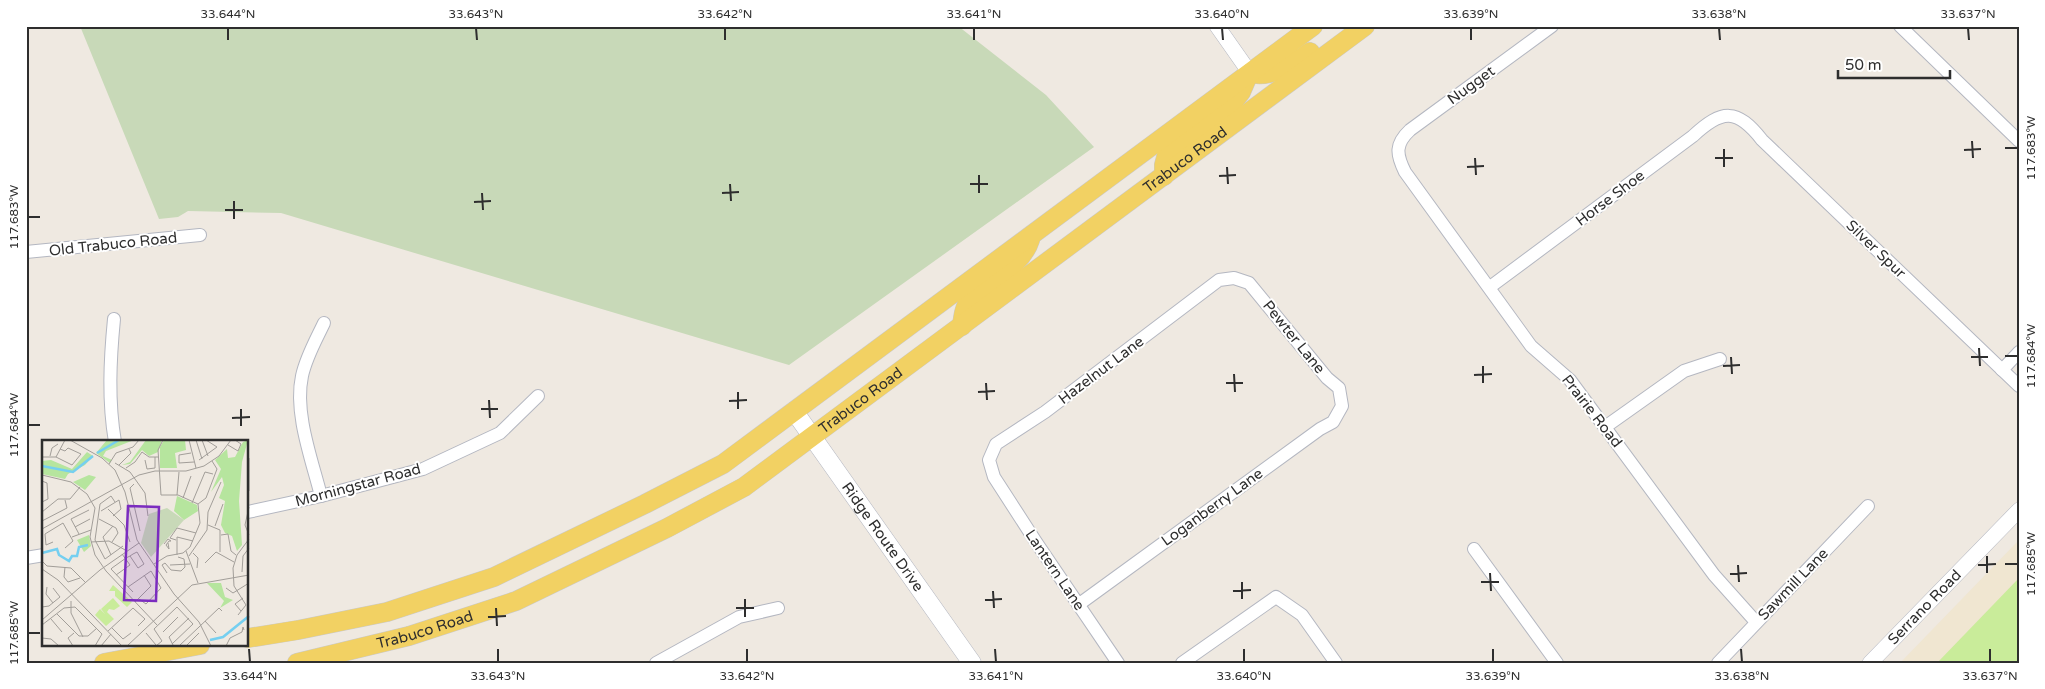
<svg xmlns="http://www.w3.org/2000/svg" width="2045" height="689" font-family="'Varela Round',sans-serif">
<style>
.education{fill:#f0e6d1}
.cemetery{fill:#c8d9b8}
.pitch{fill:#c9ec9a}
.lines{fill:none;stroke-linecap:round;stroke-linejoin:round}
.minor-casing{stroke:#b4b7c1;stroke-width:14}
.tertiary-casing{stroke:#b4b7c1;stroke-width:16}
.secondary-casing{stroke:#b4b7c1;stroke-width:19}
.primary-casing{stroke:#c9c9c9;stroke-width:20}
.minor{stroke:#fff;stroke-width:12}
.tertiary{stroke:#fff;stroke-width:15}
.secondary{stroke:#fff;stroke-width:18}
.primary{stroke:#f2d163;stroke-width:19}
.ticks{fill:none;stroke:#2e2e2e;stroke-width:2}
.labels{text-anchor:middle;stroke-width:4;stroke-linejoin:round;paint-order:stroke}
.street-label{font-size:15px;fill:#2e2e2e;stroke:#fff}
.inset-river{fill:none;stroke:#75cff0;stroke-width:2.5}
.inset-road{fill:none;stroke:#a29e99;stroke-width:1}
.view{fill:#7b2cbf;fill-opacity:0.15;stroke:#7b2cbf;stroke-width:2.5}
.inset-edge{fill:none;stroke:#2e2e2e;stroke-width:2.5}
.neatline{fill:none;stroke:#2e2e2e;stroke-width:2}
.ticks-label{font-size:12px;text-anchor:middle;fill:#2e2e2e}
</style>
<rect width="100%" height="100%" fill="#efe9e1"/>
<!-- education -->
<polygon class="education" points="2019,540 2019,663 1900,663"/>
<!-- cemetery -->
<polygon class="cemetery" points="80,26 958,26 1046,95 1094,147 789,365 281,213 188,211 178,217 159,219"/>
<!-- pitch -->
<polygon class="pitch" points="2019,578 2019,663 1937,663"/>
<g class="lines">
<defs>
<g id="minor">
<path d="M 1552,26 L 1410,130 C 1395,144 1396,154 1405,172 L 1531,346 L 1570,380 L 1714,575 L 1756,622"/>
<polyline points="1900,26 2019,141"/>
<polyline points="26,252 200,235"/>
<path d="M 1490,287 L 1693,136 C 1722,109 1737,108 1762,140 L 2019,386"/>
<path d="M 114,319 C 110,360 108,401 115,442"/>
<polyline points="2002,370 2019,352"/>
<polyline points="1605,427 1684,371 1720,359"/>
<path d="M 321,496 C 312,460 294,413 302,376 C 306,357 316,340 324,323"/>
<polyline points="248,512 321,496 423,469 500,433 538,396"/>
<polyline points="1474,549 1557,663"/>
<polyline points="26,558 44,555"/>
<polyline points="1078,605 1320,429 1333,422 1342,406 1339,388 1327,378 1249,283 1234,278 1219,280 1045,412 996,444 989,460 994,477 1036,542 1118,663"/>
<polyline points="656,663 739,617 778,608"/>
<polyline points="1182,663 1276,597 1302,615 1336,663"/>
<polyline points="1718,663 1868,506"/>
</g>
<g id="tertiary">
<polyline points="1217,26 1250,73"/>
<path id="s1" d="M 1870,663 L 2019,510"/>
</g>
<g id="secondary">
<path id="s2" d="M 794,411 L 972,663"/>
</g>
<g id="primary">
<path d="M 1250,73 C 1270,79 1294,63 1310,52"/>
<polyline points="1164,176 1164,165 1167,154 1233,102 1241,92 1247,78"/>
<path d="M 962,326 C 963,317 964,307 970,300 C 988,279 1021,268 1030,240"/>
<polyline points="248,638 298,630 387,612 494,577 645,504 723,464 1313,26"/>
<polyline points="104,663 200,645"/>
<path id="s3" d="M 297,663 L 409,636 L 516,601 L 667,528 L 744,487 L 1365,26"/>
</g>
</defs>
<!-- minor casing -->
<use href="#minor" class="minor-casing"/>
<!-- tertiary casing -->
<use href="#tertiary" class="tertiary-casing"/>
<!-- secondary casing -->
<use href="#secondary" class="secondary-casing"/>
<!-- primary casing -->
<use href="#primary" class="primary-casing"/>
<!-- minor -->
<use href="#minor" class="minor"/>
<!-- tertiary -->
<use href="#tertiary" class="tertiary"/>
<!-- secondary -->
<use href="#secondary" class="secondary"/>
<!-- primary -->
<use href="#primary" class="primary"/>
</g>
<!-- ticks -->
<path class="ticks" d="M 228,28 L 228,40M 476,28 L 477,40M 725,28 L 725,40M 974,28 L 974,40M 1222,28 L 1223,40M 1471,28 L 1471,40M 1719,28 L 1720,40M 1968,28 L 1969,40M 1972,141 L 1973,158M 2005,148 L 2018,148M 1724,149 L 1724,167M 1964,150 L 1981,149M 1475,158 L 1476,175M 1715,158 L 1733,158M 1227,167 L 1228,184M 1467,167 L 1484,166M 979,175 L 979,193M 1219,176 L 1236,175M 730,184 L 731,201M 970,184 L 988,184M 482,193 L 483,210M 722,193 L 739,192M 234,201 L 234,219M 474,202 L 491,201M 225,210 L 243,210M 28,217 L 40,217M 1979,348 L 1980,366M 2005,356 L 2018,356M 1731,357 L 1732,374M 1971,357 L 1988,357M 1483,366 L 1483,383M 1723,366 L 1740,365M 1234,374 L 1235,392M 1474,375 L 1492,374M 986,383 L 987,400M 1226,383 L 1243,383M 738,392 L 738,409M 978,392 L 995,391M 489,400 L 490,418M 729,401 L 747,400M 241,409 L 241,426M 481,409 L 498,409M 232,418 L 250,417M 28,425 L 40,425M 1987,556 L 1987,573M 2005,564 L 2018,564M 1738,565 L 1739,582M 1978,565 L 1996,564M 1490,573 L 1491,591M 1730,574 L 1747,573M 1242,582 L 1242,599M 1481,582 L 1499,582M 993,591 L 994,608M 1233,591 L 1251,590M 745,599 L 745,617M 985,600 L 1002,599M 496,608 L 497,626M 736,608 L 754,608M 488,617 L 506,616M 28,633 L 40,633M 249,649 L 250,662M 498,649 L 498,662M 747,649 L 747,662M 995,649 L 996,662M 1244,649 L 1244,662M 1493,649 L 1493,662M 1741,649 L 1742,662M 1990,649 L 1990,662"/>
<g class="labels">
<!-- street labels -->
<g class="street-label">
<text transform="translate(1471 85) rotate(-36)" y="5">Nugget</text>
<text dy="5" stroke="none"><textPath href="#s3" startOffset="1032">Trabuco Road</textPath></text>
<text transform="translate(1610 198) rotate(-37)" y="5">Horse Shoe</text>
<text transform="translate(113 244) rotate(-6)" y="5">Old Trabuco Road</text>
<text transform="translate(1876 249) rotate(44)" y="5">Silver Spur</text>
<text transform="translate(1294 337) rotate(51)" y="5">Pewter Lane</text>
<text transform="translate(1101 370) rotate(-37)" y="5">Hazelnut Lane</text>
<text dy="5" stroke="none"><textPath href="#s3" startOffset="628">Trabuco Road</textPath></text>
<text transform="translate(1592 411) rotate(52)" y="5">Prairie Road</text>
<text transform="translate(358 485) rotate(-15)" y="5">Morningstar Road</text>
<text transform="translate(1212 507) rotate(-36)" y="5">Loganberry Lane</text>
<text dy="5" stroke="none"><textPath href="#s2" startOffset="154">Ridge Route Drive</textPath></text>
<text transform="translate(1055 570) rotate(56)" y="5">Lantern Lane</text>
<text transform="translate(1793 584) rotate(-46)" y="5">Sawmill Lane</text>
<text dy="5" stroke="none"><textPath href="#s1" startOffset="78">Serrano Road</textPath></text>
<text dy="5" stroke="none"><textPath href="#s3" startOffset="132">Trabuco Road</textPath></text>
</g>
</g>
<!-- overview -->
<g transform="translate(42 440)">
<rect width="206" height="206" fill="#efe9e1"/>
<path d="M 65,0 L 92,0 L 64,11 L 61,16 L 70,20 L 68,23 L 54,13 ZM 104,0 L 120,0 L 116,12 L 107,16 L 100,10 L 88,24 L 80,25 L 88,22 ZM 122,0 L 143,0 L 144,10 L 133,13 L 135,28 L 118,28 L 118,7 ZM 206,0 L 200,22 L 197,61 L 200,105 L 195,111 L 190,96 L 183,93 L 179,85 L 183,61 L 177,58 L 182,45 L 180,37 L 169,52 L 179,29 L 173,20 L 185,9 L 186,18 L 193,17 L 201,2 ZM 45,12 L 51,16 L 43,25 L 26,34 L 23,39 L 0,34 L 0,21 L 9,20 L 30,29 ZM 47,35 L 54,37 L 43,50 L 31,42 ZM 135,56 L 155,65 L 156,71 L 142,80 L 132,71 ZM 47,95 L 49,106 L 42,112 L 35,100 ZM 165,143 L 179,143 L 183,157 L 191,160 L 178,168 L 182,161 Z" fill="#b6e59e"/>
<path d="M 125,68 L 142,80 L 109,117 L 99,103 L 107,74 Z" fill="#c8d9b8"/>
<path d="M 71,145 L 90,162 L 85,167 L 73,156 L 73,151 L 67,151 ZM 71,158 L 78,166 L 72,170 L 67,169 L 65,172 L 72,179 L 64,186 L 53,175 L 58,169 L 63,174 L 59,169 Z" fill="#c9ec9a"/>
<path class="inset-river" d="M 55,13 L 77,0M 0,26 L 31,32 L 51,16M 0,113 L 15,109 L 17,115 L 27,121 L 30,116 L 35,116 L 37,107 L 46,105M 168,200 L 181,197 L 207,176"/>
<path class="inset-road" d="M 28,0 L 60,18 L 73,30 L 83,52 L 95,100 L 132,154 L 157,182 L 169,206M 121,0 L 116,10 L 119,55 L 136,55 L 156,64M 147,0 L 154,28M 154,0 L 160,19M 160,0 L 166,16M 186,5 L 196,11 L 199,4 L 193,0M 149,13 L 137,15 L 137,23 L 152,22M 8,16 L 10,8 L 16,4M 0,17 L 14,17 L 23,0M 14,17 L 30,25 L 39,14 L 26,8 L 23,11 L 18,9M 207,18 L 207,51M 103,20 L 105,29 L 113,28 L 113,17M 157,20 L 175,7 L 164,0M 73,23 L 88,32 L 103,53 L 106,76M 67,24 L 74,13 L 91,7 L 97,0M 77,25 L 89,13 L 87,9M 84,28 L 93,22 L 100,12 L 107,17 L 116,17M 0,35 L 29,42 L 45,54 L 53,68 L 48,97 L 53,115 L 64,131 L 115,185M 0,41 L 5,43 L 6,59 L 0,62M 92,44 L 88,48 L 98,91M 135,55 L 137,32M 141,58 L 149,36M 73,62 L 69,56 L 58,64 L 53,100 L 63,119 L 81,106M 150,63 L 163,32 L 171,34M 156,64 L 164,58 L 175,29 L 170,21M 207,67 L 203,85 L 207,95M 66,69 L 82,85 L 88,102M 59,71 L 77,60 L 79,69 L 71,76M 0,72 L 16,59 L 28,59 L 38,47M 57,79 L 74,88 L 76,93 L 70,102M 0,81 L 25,68 L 23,60M 166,85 L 178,90 L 178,112M 173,86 L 181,64M 33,87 L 48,79M 0,89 L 97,35 L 113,31 L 144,31 L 162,26 L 177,16 L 189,0M 37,94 L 29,79 L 47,70M 179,95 L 186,94 L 189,111 L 194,115M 30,97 L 49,90M 134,100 L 128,98 L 135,88 L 154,93M 11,102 L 4,105 L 3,94 L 21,83 L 31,101 L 23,108M 49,102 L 67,101 L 85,111M 122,104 L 126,99 L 129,101 L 127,101 L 124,105 L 127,109 L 126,103M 144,111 L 156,143M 151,113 L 156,118 L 155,128M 69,115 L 61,97 L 71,86M 135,115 L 135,97 L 151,101M 88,116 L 96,128 L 102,124 L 95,112 L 91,114 L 88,116 L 84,118 L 70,128 L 69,129 L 91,152M 147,116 L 165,90 L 166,72 L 179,42M 0,121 L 5,126 L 29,128 L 43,142M 163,123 L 174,112 L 192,122M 112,124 L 125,116 L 141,113 L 148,107 L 158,83 L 156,64M 128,125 L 148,124M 23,127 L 22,137 L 26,142 L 38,138M 0,129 L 16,140 L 80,206M 200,132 L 201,116 L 207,108M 125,133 L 120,125 L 123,123 L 129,130 L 139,131 L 143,127 L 142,119 L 136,117M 74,135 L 88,125 L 80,114M 5,147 L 4,154 L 11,163M 86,147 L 109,131 L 119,148 L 104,164 L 97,159M 184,148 L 191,153 L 207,143M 29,161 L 29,173 L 41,197M 93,162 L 109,146 L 102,135M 0,167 L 7,166 L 18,157 L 11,148M 199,171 L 193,164 L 201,158M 15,174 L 37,196 L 46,196 L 55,188M 196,175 L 204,165 L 192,146 L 191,128 L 195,115 L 207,99M 9,179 L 20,192M 0,180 L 58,130 L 97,103M 163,181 L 174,193M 0,185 L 22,168 L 33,167 L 60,194 L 53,206M 70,188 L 81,199 L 89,193M 66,191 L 91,168 L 103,179 L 96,186M 121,192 L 136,177M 104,193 L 114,205M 0,198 L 9,199 L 17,206M 131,205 L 127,197 L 147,178M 31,206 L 26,198 L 32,193M 59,206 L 69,194M 85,206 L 150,145 L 207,135M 114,206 L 120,201 L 112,189 L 135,167 L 151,184 L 130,204M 137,206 L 177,168 L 180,171M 144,206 L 157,193M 184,206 L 188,198 L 200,192 L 201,187 L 202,190"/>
<path class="view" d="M 86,66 L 117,67 L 114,161 L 82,160 Z"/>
<rect width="206" height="206" class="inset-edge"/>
</g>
<!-- border -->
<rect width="2045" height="689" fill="none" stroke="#ffffff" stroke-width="55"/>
<!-- scale -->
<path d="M1838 70v8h112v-8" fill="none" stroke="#2e2e2e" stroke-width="2.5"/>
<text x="1845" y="70" font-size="15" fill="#2e2e2e" stroke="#ffffff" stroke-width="4" paint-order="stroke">50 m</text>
<rect x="28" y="28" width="1990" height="634" class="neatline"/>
<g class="ticks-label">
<text x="228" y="18">33.644°N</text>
<text x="476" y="18">33.643°N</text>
<text x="725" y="18">33.642°N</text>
<text x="974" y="18">33.641°N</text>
<text x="1222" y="18">33.640°N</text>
<text x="1471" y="18">33.639°N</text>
<text x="1719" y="18">33.638°N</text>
<text x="1968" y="18">33.637°N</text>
<text transform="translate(2031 148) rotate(-90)" y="4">117.683°W</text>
<text transform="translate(14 217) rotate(-90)" y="4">117.683°W</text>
<text transform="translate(2031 356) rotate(-90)" y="4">117.684°W</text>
<text transform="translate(14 425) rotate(-90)" y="4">117.684°W</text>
<text transform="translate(2031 564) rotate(-90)" y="4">117.685°W</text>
<text transform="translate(14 633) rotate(-90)" y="4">117.685°W</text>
<text x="250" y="680">33.644°N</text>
<text x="498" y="680">33.643°N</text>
<text x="747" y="680">33.642°N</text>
<text x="996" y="680">33.641°N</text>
<text x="1244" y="680">33.640°N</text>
<text x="1493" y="680">33.639°N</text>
<text x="1742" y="680">33.638°N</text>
<text x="1990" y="680">33.637°N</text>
</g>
</svg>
